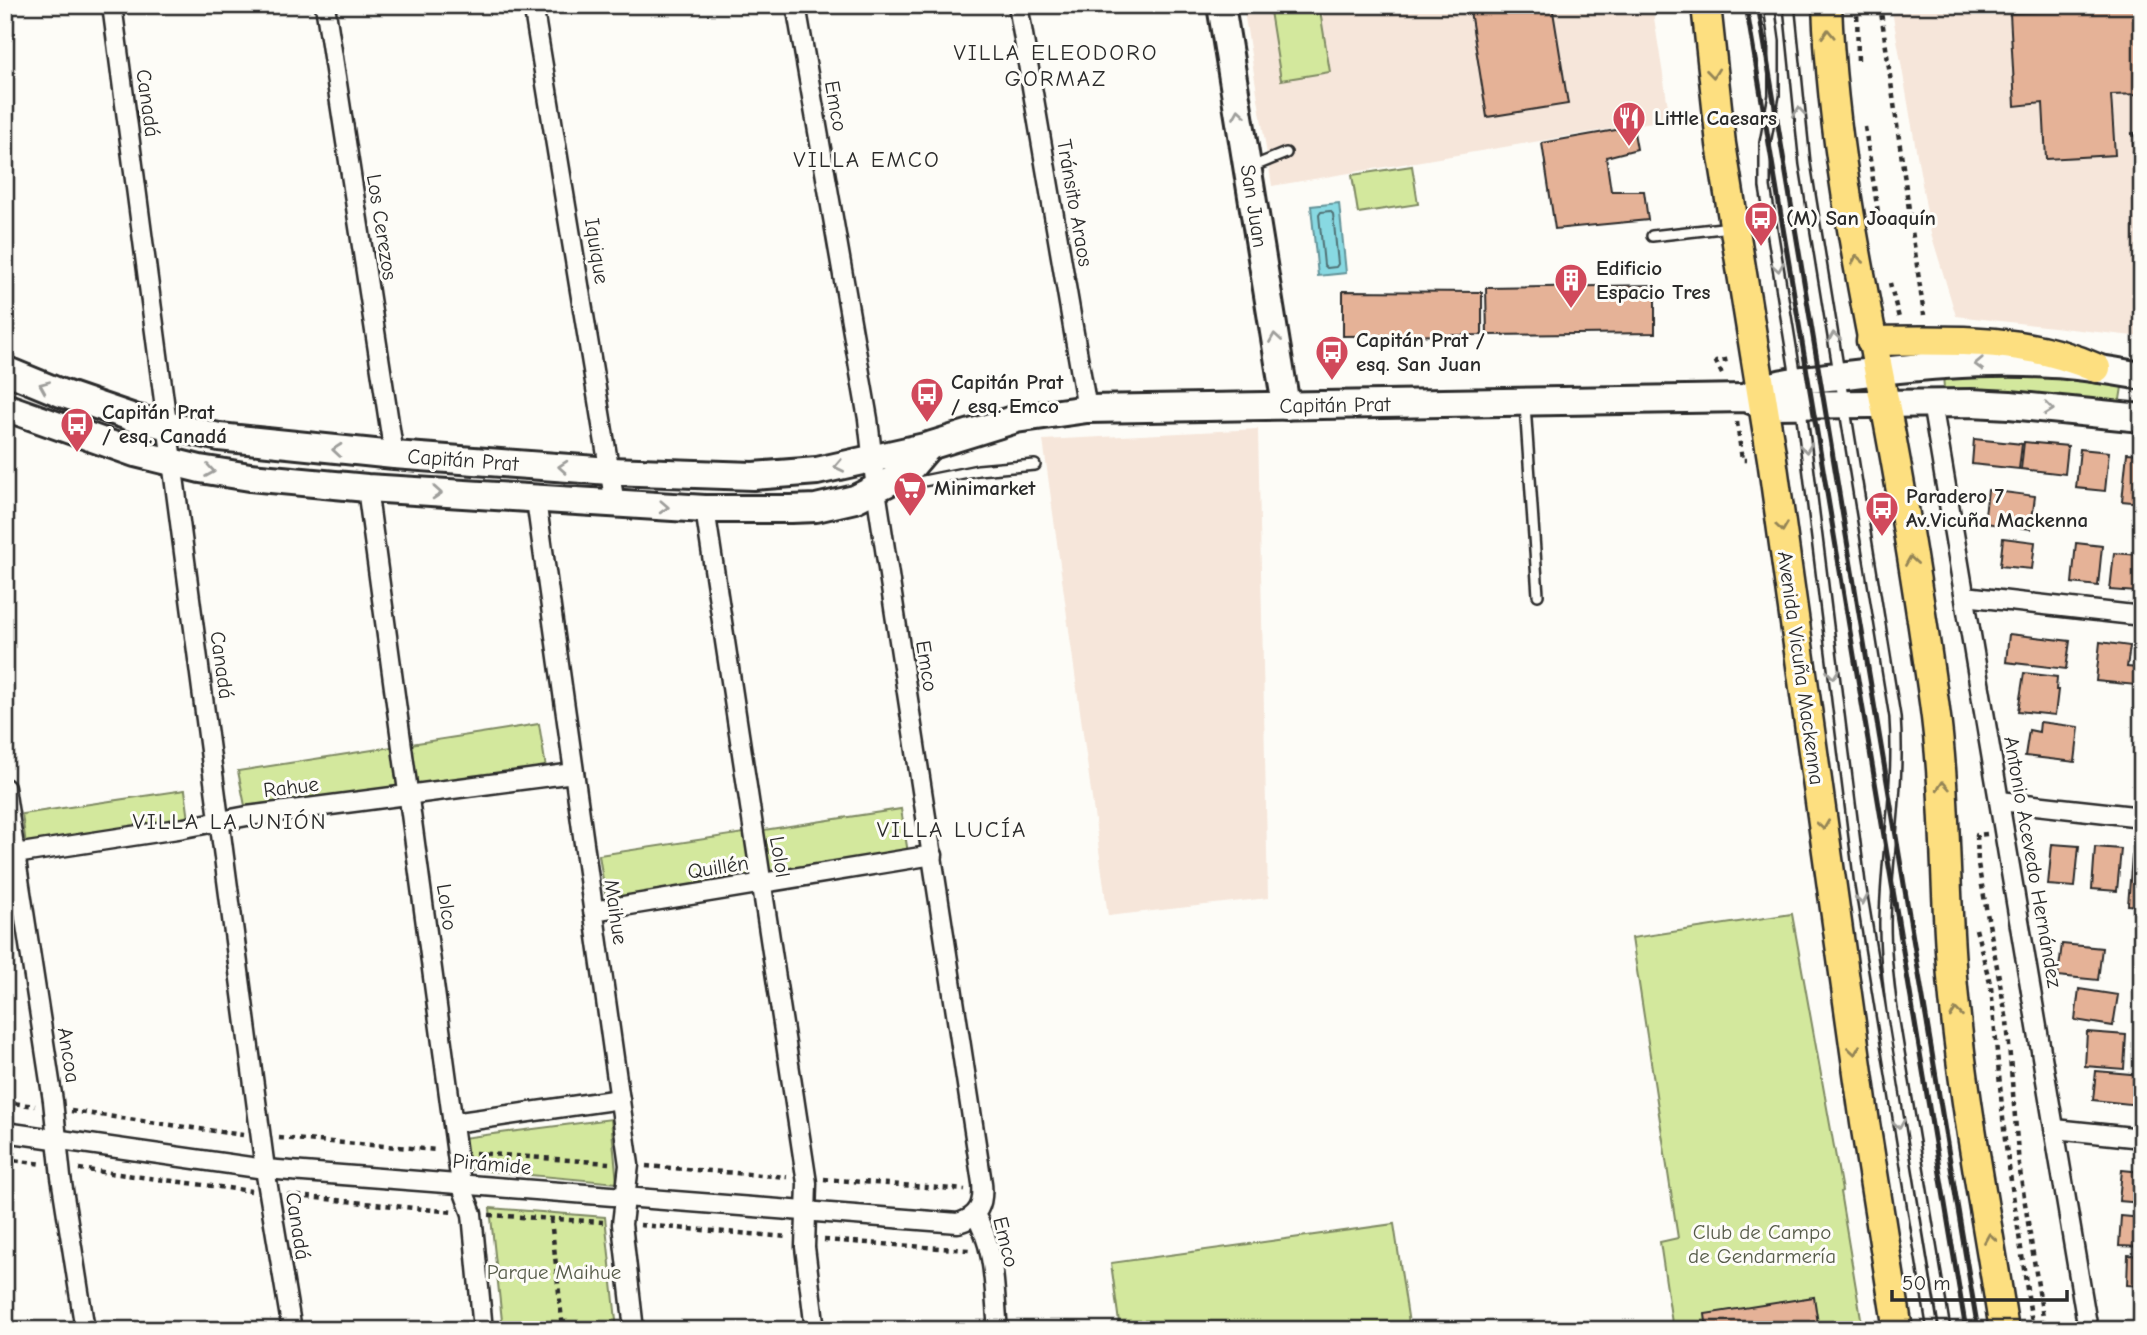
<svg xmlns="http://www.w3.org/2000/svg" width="2147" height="1335" font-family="'Comic Neue',sans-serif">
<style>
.built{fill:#f6e6da}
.green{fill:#d3e89d;stroke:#7f8a64;stroke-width:2}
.water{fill:#88d9e2;stroke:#639399;stroke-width:2}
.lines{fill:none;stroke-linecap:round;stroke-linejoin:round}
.shore{stroke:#507174;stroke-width:2}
.building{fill:#e5b297;stroke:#2b2b2b;stroke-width:2}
.lane-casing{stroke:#2b2b2b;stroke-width:14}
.street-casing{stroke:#2b2b2b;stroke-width:23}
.secondary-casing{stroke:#2b2b2b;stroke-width:32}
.primary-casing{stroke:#2b2b2b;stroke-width:33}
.path{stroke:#2b2b2b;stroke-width:4.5;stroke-dasharray:5 5;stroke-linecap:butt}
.lane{stroke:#fdfcf7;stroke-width:9}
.street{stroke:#fdfcf7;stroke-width:18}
.secondary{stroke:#fdfcf7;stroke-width:26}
.primary{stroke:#fddf80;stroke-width:28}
.rail{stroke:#2b2b2b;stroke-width:5}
.oneway{stroke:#948556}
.oneway2{stroke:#9e9e9b}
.labels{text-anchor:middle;stroke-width:6;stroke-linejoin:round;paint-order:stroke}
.street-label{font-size:21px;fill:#2b2b2b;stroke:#fdfcf7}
.poi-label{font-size:21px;font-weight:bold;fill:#2b2b2b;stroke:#fdfcf7;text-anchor:start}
.park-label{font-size:21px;fill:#555a48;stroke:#fdfcf7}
.neighbourhood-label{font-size:23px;letter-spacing:2px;fill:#2b2b2b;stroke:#fdfcf7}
</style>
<rect width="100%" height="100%" fill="#fdfcf7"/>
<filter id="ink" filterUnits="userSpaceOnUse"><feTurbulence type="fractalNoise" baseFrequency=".0143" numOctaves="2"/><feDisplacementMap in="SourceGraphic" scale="14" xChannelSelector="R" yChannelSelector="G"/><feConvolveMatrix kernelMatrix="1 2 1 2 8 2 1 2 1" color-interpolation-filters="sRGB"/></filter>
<g filter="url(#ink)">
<!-- built -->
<g class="built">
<polygon points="1243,5 1652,5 1670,119 1272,186"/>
<polygon points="1891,5 2142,5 2142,337 1956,316 1930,230"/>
<polygon points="1258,429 1268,898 1108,916 1043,440"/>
</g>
<!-- green -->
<g class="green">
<polygon points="1269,5 1319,5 1330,72 1281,80"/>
<polygon points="1412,166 1418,204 1358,213 1352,175"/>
<polygon points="1976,370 2123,381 2119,406 2007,391 1944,389 1943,374"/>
<polygon points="539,724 546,768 245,806 238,771"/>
<polygon points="185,790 189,820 26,845 22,814"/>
<polygon points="901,809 908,853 606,899 599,855"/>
<polygon points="1792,914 1842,1191 1840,1192 1863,1330 1673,1330 1660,1242 1678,1238 1632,938"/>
<polygon points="611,1119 617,1183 466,1169 462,1138"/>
<polygon points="490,1208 605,1217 617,1330 503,1330"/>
<polygon points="1394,1224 1410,1330 1120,1330 1111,1263"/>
</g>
<!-- water -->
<polygon class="water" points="1339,203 1346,273 1318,276 1311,206"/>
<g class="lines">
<!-- shore -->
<polygon class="shore" points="1330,211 1333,214 1338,264 1336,267 1327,268 1324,265 1319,215 1321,212"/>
</g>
<!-- building -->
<g class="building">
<polygon points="1469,5 1552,5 1568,104 1487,117"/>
<polygon points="2094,5 2142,5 2142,94 2111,95 2115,155 2046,159 2043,103 2015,106 2010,13 2094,10"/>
<polygon points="1633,127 1637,149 1606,157 1611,191 1644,191 1648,220 1555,229 1542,143"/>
<polygon points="1655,285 1655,333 1487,335 1486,288"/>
<polygon points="1343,291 1482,292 1482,335 1343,336"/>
<polygon points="1974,439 2022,444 2019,469 1972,464"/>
<polygon points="2024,442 2068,446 2065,474 2021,469"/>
<polygon points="2080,449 2109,452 2105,491 2076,488"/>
<polygon points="2127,453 2142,454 2142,503 2122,501"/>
<polygon points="1988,490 2035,496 2031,529 1984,523"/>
<polygon points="2003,538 2035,542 2032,569 2000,566"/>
<polygon points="2076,543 2102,546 2098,586 2072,583"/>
<polygon points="2114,553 2140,555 2137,592 2110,590"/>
<polygon points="2009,634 2070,641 2066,669 2006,662"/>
<polygon points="2100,642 2130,646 2127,667 2138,668 2136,685 2096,681"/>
<polygon points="2024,673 2057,677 2056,690 2058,690 2055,715 2018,711"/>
<polygon points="2040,722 2079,727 2075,762 2025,756 2029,730 2039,732"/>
<polygon points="2142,730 2142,781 2136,780"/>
<polygon points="2052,844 2079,846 2075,887 2048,885"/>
<polygon points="2095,847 2121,849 2117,891 2092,889"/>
<polygon points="2132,856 2142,857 2142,906 2128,905"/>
<polygon points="2062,944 2102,948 2098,980 2058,976"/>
<polygon points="2079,989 2118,995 2113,1026 2075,1020"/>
<polygon points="2087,1032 2126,1035 2124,1069 2085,1066"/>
<polygon points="2096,1071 2142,1075 2139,1105 2093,1100"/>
<polygon points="2122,1170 2142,1172 2142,1203 2119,1201"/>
<polygon points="2121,1216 2142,1218 2142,1247 2119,1246"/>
<polygon points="2128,1255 2142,1256 2142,1286 2127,1285"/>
<polygon points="1814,1297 1819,1330 1707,1330 1705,1314"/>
<polygon points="2136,1300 2142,1301 2142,1326 2135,1325"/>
</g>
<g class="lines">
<defs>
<g id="lane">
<polyline points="1769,5 1774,41 1774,95 1765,143 1765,187 1796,378"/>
<path d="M 1789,5 L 1805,164 L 1895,717 C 1900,787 1886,854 1885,923 C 1885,952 1888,981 1892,1010 L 1945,1330"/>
<polyline points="1249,168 1286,153"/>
<polyline points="1652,236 1731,227"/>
<polyline points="1525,405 1538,595"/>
<polyline points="1801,409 1860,884 1933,1330"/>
<polyline points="899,486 978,470 1035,465"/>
</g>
<g id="street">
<polyline points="112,5 265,1169 292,1330"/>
<polyline points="325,5 394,455"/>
<polyline points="533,5 615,504"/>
<polyline points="1018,5 1087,409"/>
<polyline points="1932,403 2088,1330"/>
<polyline points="367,488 461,1184 472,1214 483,1330"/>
<polyline points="536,500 629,1165 622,1224 634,1330"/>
<polyline points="705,509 807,1183 805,1247 815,1330"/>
<polyline points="1965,596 2142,616"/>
<polyline points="5,788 53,1101 61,1177 85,1330"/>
<polyline points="2000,801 2142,817"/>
<polyline points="15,854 184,828 247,816 574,773"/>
<polyline points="593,911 933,855"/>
<polyline points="453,1123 620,1099"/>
<polyline points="2055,1129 2142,1138"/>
<path d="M 5,1132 L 265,1169 L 958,1223 C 979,1217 984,1204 982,1183 L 876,490 L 868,419 L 796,5"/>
<path d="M 975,1215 C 996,1247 994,1292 998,1330"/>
</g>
<g id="secondary">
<polyline points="1221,5 1286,406"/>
<polyline points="5,370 61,393 134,418 219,437 394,455 610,471 753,476 817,471 929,446 1016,419 1087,409 1746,398 1764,405 1971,403 2010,405 2142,418"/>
<path d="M 1746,398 C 1773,380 1806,380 1838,376 C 1909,367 1980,360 2052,364 C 2082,365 2112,371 2142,376"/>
<polyline points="5,407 135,453 200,469 250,477 367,488 705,509 791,509 816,508 855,499 895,479 912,466 929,446"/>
</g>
<g id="primary">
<polyline points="1706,5 1721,144 1772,459 1865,1123 1898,1330"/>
<path d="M 1827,5 C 1832,140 1859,272 1885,404 C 1904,502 1920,603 1934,702 C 1947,794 1944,886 1952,977 C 1962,1095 1986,1213 2004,1330"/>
<path d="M 1871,341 C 1947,340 2026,336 2096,368"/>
</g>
</defs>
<!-- lane casing -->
<use href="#lane" class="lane-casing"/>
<!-- street casing -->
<use href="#street" class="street-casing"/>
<!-- secondary casing -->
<use href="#secondary" class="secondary-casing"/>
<!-- primary casing -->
<use href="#primary" class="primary-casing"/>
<!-- path -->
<g class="path">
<polyline points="1857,5 1858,63"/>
<polyline points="1880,5 1924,315"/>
<polyline points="1865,127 1879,219"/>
<polyline points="2142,130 2133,131 2140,215 2142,215"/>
<polyline points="1890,283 1899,318"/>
<polyline points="1722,374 1716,362 1731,359"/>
<polyline points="1737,422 1742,460 1747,460"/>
<polyline points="1987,834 1977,835 1978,864 2007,1021 2019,1165 2045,1330"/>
<polyline points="1976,929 1991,987 2005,1140 2033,1330"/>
<polyline points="5,1102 35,1106"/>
<polyline points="71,1111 243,1135"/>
<polyline points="279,1138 438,1150"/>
<polyline points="475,1153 609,1163"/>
<polyline points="5,1159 43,1164"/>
<polyline points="646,1166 787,1177"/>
<polyline points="79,1169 251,1191"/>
<polyline points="824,1179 965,1190"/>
<polyline points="287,1195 453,1212"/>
<polyline points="489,1215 603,1222"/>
<polyline points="551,1219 563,1330"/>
<polyline points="640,1225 788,1237"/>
<polyline points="824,1240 969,1250"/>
</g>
<!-- lane -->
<use href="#lane" class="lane"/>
<!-- street -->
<use href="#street" class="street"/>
<!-- secondary -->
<use href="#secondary" class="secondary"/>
<!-- primary -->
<use href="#primary" class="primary"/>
<!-- rail -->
<g class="rail">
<polyline points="1746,5 1966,1330"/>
<polyline points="1758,5 1978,1330"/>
</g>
</g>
<!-- one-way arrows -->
<defs><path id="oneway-chevron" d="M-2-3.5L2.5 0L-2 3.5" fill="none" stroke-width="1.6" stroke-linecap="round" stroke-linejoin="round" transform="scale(1.75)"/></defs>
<g class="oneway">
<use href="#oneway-chevron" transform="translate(1828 34) rotate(-92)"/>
<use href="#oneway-chevron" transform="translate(1713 73) rotate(84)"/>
<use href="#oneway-chevron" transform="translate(1857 260) rotate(-100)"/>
<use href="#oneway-chevron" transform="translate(1782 527) rotate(82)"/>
<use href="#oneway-chevron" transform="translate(1911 561) rotate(-99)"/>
<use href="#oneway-chevron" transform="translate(1943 786) rotate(-94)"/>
<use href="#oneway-chevron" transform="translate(1823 825) rotate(82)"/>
<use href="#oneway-chevron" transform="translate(1956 1013) rotate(-96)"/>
<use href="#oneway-chevron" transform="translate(1854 1050) rotate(82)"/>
<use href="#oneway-chevron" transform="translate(1990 1238) rotate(-99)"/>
</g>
<g class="oneway2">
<use href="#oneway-chevron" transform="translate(1799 112) rotate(-96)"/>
<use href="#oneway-chevron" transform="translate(1239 114) rotate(-99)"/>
<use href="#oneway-chevron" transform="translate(1778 267) rotate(81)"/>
<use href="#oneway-chevron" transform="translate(1834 337) rotate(-99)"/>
<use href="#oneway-chevron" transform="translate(1275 338) rotate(-99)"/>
<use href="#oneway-chevron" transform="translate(1979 364) rotate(178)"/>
<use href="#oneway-chevron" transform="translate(44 386) rotate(-157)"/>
<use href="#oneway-chevron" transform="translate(2049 409) rotate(6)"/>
<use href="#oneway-chevron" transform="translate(1806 448) rotate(83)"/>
<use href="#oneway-chevron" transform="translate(337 450) rotate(-175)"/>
<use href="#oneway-chevron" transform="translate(839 466) rotate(168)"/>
<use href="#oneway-chevron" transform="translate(563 467) rotate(-176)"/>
<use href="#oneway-chevron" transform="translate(210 471) rotate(9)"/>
<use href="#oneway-chevron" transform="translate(437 493) rotate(4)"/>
<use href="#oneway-chevron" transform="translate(664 507) rotate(3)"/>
<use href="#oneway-chevron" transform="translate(1833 674) rotate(83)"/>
<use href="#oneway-chevron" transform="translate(1862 900) rotate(80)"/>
<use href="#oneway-chevron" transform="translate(1899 1124) rotate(81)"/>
</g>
</g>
<!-- icons -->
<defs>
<symbol id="restaurant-pin" viewBox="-11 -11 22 30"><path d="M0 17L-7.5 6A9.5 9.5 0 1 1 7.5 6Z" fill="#d1495b" stroke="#fdfcf7"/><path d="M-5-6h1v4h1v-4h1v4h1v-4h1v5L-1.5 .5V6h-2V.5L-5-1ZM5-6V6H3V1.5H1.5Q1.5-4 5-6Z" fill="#fff"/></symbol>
<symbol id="bus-pin" viewBox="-11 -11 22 30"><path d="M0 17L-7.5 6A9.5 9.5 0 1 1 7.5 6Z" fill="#d1495b" stroke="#fdfcf7"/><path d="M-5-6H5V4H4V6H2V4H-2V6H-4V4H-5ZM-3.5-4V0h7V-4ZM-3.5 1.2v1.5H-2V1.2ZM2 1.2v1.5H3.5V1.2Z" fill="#fff"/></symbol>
<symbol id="building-pin" viewBox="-11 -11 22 30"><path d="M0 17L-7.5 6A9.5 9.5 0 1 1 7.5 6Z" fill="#d1495b" stroke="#fdfcf7"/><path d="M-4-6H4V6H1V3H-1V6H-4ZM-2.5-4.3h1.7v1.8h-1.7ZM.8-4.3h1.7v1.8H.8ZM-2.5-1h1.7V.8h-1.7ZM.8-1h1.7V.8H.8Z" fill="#fff"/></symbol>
<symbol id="supermarket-pin" viewBox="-11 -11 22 30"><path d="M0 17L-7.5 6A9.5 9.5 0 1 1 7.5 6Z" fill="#d1495b" stroke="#fdfcf7"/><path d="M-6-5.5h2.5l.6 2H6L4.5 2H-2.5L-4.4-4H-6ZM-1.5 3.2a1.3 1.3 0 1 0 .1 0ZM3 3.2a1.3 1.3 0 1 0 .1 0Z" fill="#fff"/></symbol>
</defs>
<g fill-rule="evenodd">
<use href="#restaurant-pin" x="1610" y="99" width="38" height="52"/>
<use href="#bus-pin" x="1742" y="199" width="38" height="52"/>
<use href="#building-pin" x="1552" y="261" width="38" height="52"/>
<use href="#bus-pin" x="1313" y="333" width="38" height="52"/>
<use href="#bus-pin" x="908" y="375" width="38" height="52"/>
<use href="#bus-pin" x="58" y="405" width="38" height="52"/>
<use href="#supermarket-pin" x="891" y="469" width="38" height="52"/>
<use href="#bus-pin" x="1863" y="489" width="38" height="52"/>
</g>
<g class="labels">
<!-- street labels -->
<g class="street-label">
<text transform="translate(148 103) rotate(82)" y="7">Canadá</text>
<text transform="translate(836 106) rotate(80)" y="7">Emco</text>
<text transform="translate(1075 203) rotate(80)" y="7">Tránsito Araos</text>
<text transform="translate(1254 206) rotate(81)" y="7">San Juan</text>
<text transform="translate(382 227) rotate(81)" y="7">Los Cerezos</text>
<text transform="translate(597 251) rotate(81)" y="7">Iquique</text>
<text transform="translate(1335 405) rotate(-1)" y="7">Capitán Prat</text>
<text transform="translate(463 460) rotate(4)" y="7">Capitán Prat</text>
<text transform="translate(222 665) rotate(82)" y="7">Canadá</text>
<text transform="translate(927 666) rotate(81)" y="7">Emco</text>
<text transform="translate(1801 668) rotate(82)" y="7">Avenida Vicuña Mackenna</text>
<text transform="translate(291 787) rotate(-7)" y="7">Rahue</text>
<text transform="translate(780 857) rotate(81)" y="7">Lolol</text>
<text transform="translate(2033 862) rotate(80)" y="7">Antonio Acevedo Hernández</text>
<text transform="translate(718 867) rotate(-9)" y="7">Quillén</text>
<text transform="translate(447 907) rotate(82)" y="7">Lolco</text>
<text transform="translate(616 912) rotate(82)" y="7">Maihue</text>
<text transform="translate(69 1055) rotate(81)" y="7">Ancoa</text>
<text transform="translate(492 1164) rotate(5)" y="7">Pirámide</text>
<text transform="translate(298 1226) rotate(81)" y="7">Canadá</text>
<text transform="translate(1006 1242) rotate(76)" y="7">Emco</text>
</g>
<!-- poi labels -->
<g class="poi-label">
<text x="1654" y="125">Little Caesars</text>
<text x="1786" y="225">(M) San Joaquín</text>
<text x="1596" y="275">Edificio<tspan x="1596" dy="24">Espacio Tres</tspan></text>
<text x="1356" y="347">Capitán Prat /<tspan x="1356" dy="24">esq. San Juan</tspan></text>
<text x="951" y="389">Capitán Prat<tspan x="951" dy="24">/ esq. Emco</tspan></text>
<text x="102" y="419">Capitán Prat<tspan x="102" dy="24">/ esq. Canadá</tspan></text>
<text x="934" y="495">Minimarket</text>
<text x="1906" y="503">Paradero 7<tspan x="1906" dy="24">Av.Vicuña Mackenna</tspan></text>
</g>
<!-- park labels -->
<g class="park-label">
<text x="1762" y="1239">Club de Campo<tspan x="1762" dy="24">de Gendarmería</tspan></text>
<text x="554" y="1279">Parque Maihue</text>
</g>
<!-- neighbourhood labels -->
<g class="neighbourhood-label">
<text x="1056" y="60">VILLA ELEODORO<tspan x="1056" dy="26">GORMAZ</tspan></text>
<text x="867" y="167">VILLA EMCO</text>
<text x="230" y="829">VILLA LA UNIÓN</text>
<text x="952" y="837">VILLA LUCÍA</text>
</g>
</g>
<!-- margin -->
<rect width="2147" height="1335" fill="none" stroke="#fdfcf7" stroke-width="28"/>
<rect x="14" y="14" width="2119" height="1307" fill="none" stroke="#2b2b2b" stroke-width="2.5" filter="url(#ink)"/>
<!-- scale -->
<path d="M1892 1290v10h175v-10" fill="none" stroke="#2b2b2b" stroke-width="3.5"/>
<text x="1902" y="1290" font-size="21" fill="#2b2b2b" stroke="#fdfcf7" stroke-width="5" paint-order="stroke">50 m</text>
</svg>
